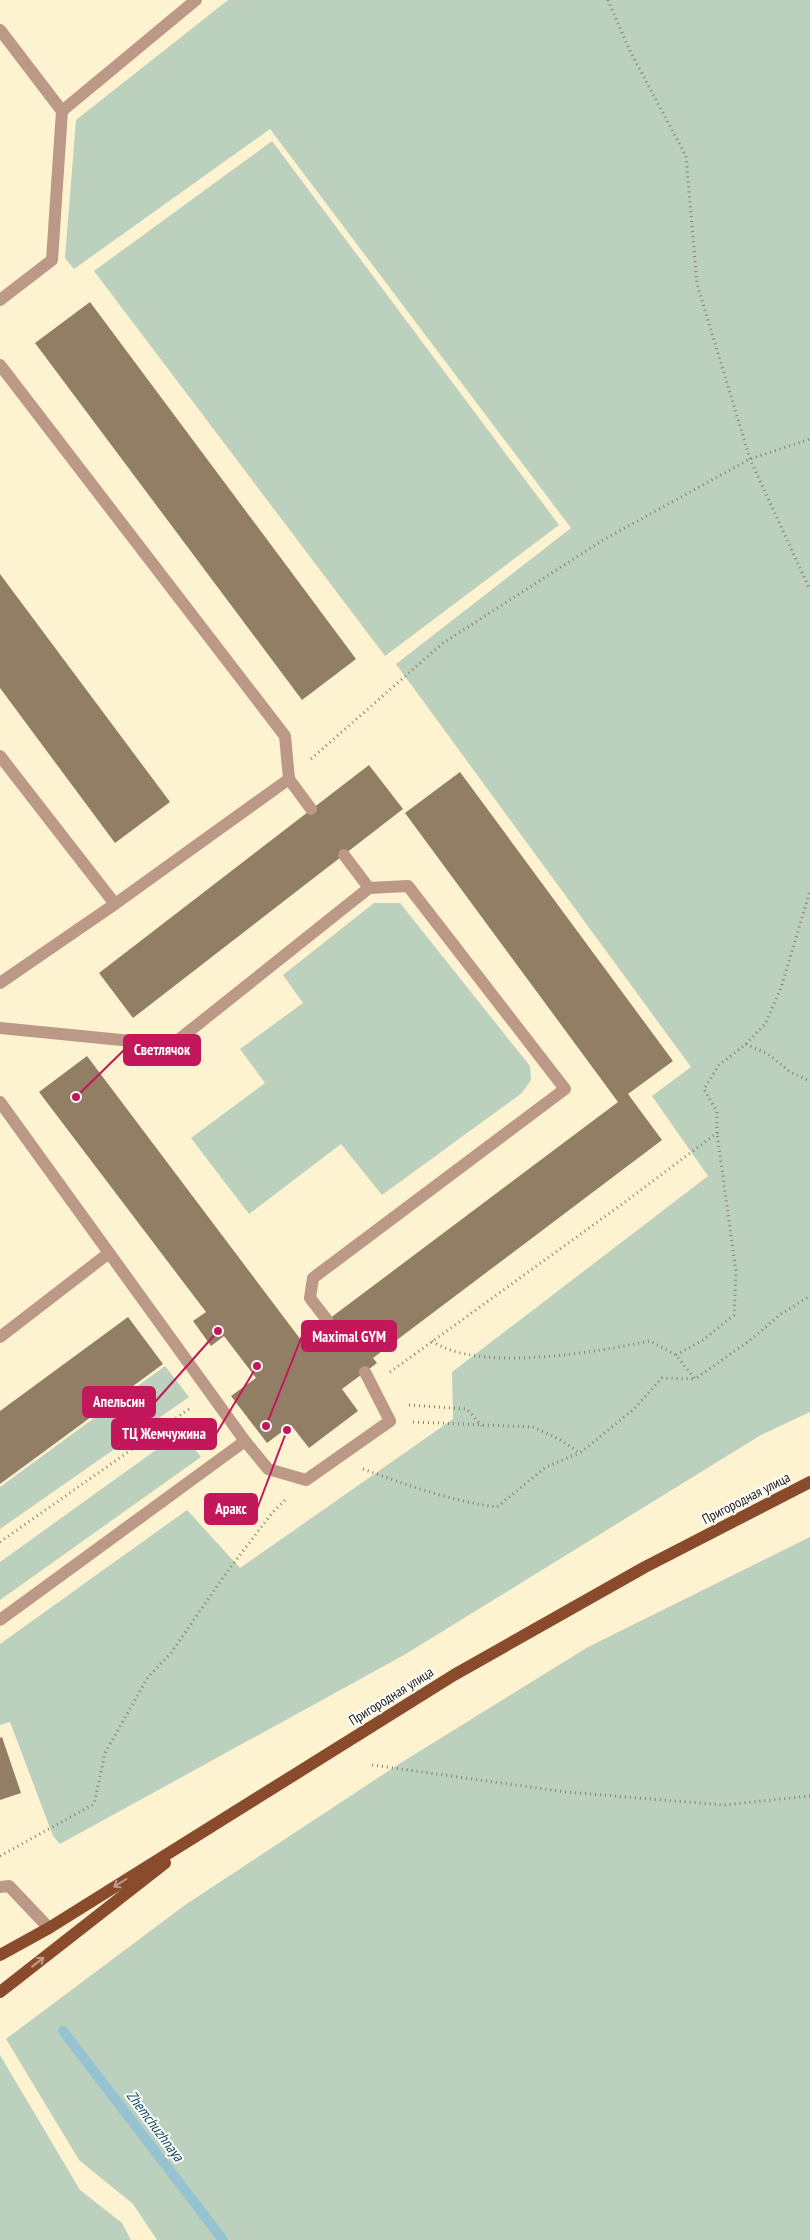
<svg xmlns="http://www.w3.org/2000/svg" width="810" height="2240" font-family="'PT Sans Narrow',sans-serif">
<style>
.green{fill:#bbd0bd}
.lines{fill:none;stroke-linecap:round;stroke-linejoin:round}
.stream{stroke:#96c3d1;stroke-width:10}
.building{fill:#927e64}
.path{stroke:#88816b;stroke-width:3;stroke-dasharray:1 4;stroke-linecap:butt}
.lane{stroke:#bc9887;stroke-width:12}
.primary{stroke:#894b2c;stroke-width:12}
.oneway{stroke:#be9c8b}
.labels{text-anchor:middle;stroke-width:4;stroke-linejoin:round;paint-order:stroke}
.street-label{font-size:14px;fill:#242014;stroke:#fff}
.water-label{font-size:15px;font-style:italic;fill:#124f5f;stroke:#fff}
.leader{fill:none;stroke:#c2185b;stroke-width:2}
.callout-dot{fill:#c2185b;stroke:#fff;stroke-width:2}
.callout{fill:#c2185b;stroke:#c2185b;stroke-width:2}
.callout-label{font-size:15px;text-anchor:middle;font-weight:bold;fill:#fff}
</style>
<rect width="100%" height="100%" fill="#fef3d1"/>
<!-- green -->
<g class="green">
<polygon points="228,0 810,0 810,1412 761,1435 404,1655 60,1844 53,1836 10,1722 0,1725 0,1644 187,1510 240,1568 453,1419 452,1372 708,1176 652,1096 691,1067 396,664 571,528 270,129 74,269 65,258 76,120"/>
<polygon points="272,141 559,525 385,656 94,271"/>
<polygon points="374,903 400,903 530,1066 531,1080 522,1093 382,1195 341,1144 249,1214 191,1138 265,1083 240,1049 303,1003 283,975"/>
<polygon points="165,1366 189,1397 0,1529 0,1487"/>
<polygon points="181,1432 201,1457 0,1600 0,1562"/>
<polygon points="810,1537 810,2240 157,2240 133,2204 79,2160 6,2039 185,1905 399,1764 588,1647"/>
<polygon points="0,2055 80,2190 122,2223 131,2240 0,2240"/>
</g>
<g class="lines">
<!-- stream -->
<polyline class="stream" points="63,2031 223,2240"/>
</g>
<!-- building -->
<g class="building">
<polygon points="90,302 356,659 302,700 35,343"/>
<polygon points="0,574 170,802 115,843 0,688"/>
<polygon points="369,765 403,809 133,1018 99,973"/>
<polygon points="460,772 673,1061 628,1094 662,1140 373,1358 377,1363 342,1389 358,1411 309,1448 291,1425 267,1443 231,1396 256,1378 224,1336 211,1346 193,1321 206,1312 39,1092 87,1056 301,1340 618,1102 405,813"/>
<polygon points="128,1317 163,1364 0,1484 0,1411"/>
<polygon points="2,1737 21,1793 0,1800 0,1738"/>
</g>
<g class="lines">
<!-- path -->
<g class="path">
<polyline points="608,0 629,49 686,156 697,284 750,459 810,590"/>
<polyline points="311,759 443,643 603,540 750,459 810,439"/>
<polyline points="746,1044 765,1024 781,988 810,891"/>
<path d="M 432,1341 C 478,1373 597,1352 650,1341 L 676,1355 L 695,1379 L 749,1341 L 781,1314 L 810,1296"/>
<polyline points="676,1355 703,1340 734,1315 736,1272 717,1133"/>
<polyline points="390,1372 625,1202 717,1133 717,1112 704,1089 719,1065 746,1044 768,1054 790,1072 810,1081"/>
<polyline points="409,1405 467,1409 482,1426"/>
<polyline points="413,1422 533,1427 559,1439 580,1453 634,1409 662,1378 694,1379"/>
<path d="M 363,1469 C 407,1485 450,1501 497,1507 L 546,1467 L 579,1453"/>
<polyline points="0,1542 192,1407"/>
<polyline points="372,1765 566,1792 724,1805 810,1796"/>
<polyline points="0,1856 94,1804 105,1753 148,1677 171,1653 224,1576 272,1513 287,1498"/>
</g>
<!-- lane -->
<g class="lane">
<polyline points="0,30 62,111 52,260 0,300"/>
<polyline points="62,111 196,0"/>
<polyline points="0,365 285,736 289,779"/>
<polyline points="0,756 115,904 0,983"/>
<polyline points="344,855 369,888"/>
<polyline points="115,904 289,779 311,809"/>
<polyline points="0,1028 172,1045 369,888 408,886 565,1089 313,1278 310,1298 327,1320"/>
<polyline points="0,1102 245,1441"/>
<polyline points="0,1337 109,1253"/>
<polyline points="0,1620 245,1441 268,1469 306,1480 390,1421 365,1372"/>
<polyline points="0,1887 9,1886 49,1928"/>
</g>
<!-- primary -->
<g class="primary">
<polyline points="0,1955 49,1928 454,1675 645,1567 810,1482"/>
<polyline points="0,1992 165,1863"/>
</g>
</g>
<!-- one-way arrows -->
<defs><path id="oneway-shaft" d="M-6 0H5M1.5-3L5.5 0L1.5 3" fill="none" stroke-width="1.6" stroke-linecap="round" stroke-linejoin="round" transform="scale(1.25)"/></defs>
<g class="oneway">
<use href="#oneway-shaft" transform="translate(120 1883) rotate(148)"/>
<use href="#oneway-shaft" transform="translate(38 1962) rotate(-38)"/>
</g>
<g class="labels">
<!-- street labels -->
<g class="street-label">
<text transform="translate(746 1498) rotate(-27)" y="5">Пригородная улица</text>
<text transform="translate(391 1696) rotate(-32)" y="5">Пригородная улица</text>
</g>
<!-- water labels -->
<g class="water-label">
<text transform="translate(155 2126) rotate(53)" y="5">Zhemchuzhnaya</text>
</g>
</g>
<!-- callouts -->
<path class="leader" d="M76 1097L124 1050M266 1426L302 1336M218 1331L155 1402M257 1366L216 1434M287 1430L257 1509"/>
<g class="callout-dot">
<circle cx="76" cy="1097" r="5"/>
<circle cx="266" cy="1426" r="5"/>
<circle cx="218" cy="1331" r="5"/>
<circle cx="257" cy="1366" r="5"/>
<circle cx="287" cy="1430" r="5"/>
</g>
<g class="callout">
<rect x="124" y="1035" width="76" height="30" rx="5"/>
<rect x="302" y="1321" width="94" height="30" rx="5"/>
<rect x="83" y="1387" width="72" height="30" rx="5"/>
<rect x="112" y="1419" width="104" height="30" rx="5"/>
<rect x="205" y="1494" width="52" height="30" rx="5"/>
</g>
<g class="callout-label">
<text x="162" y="1055">Светлячок</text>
<text x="349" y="1342">Maximal GYM</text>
<text x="119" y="1407">Апельсин</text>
<text x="164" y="1439">ТЦ Жемчужина</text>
<text x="231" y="1514">Аракс</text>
</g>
</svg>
